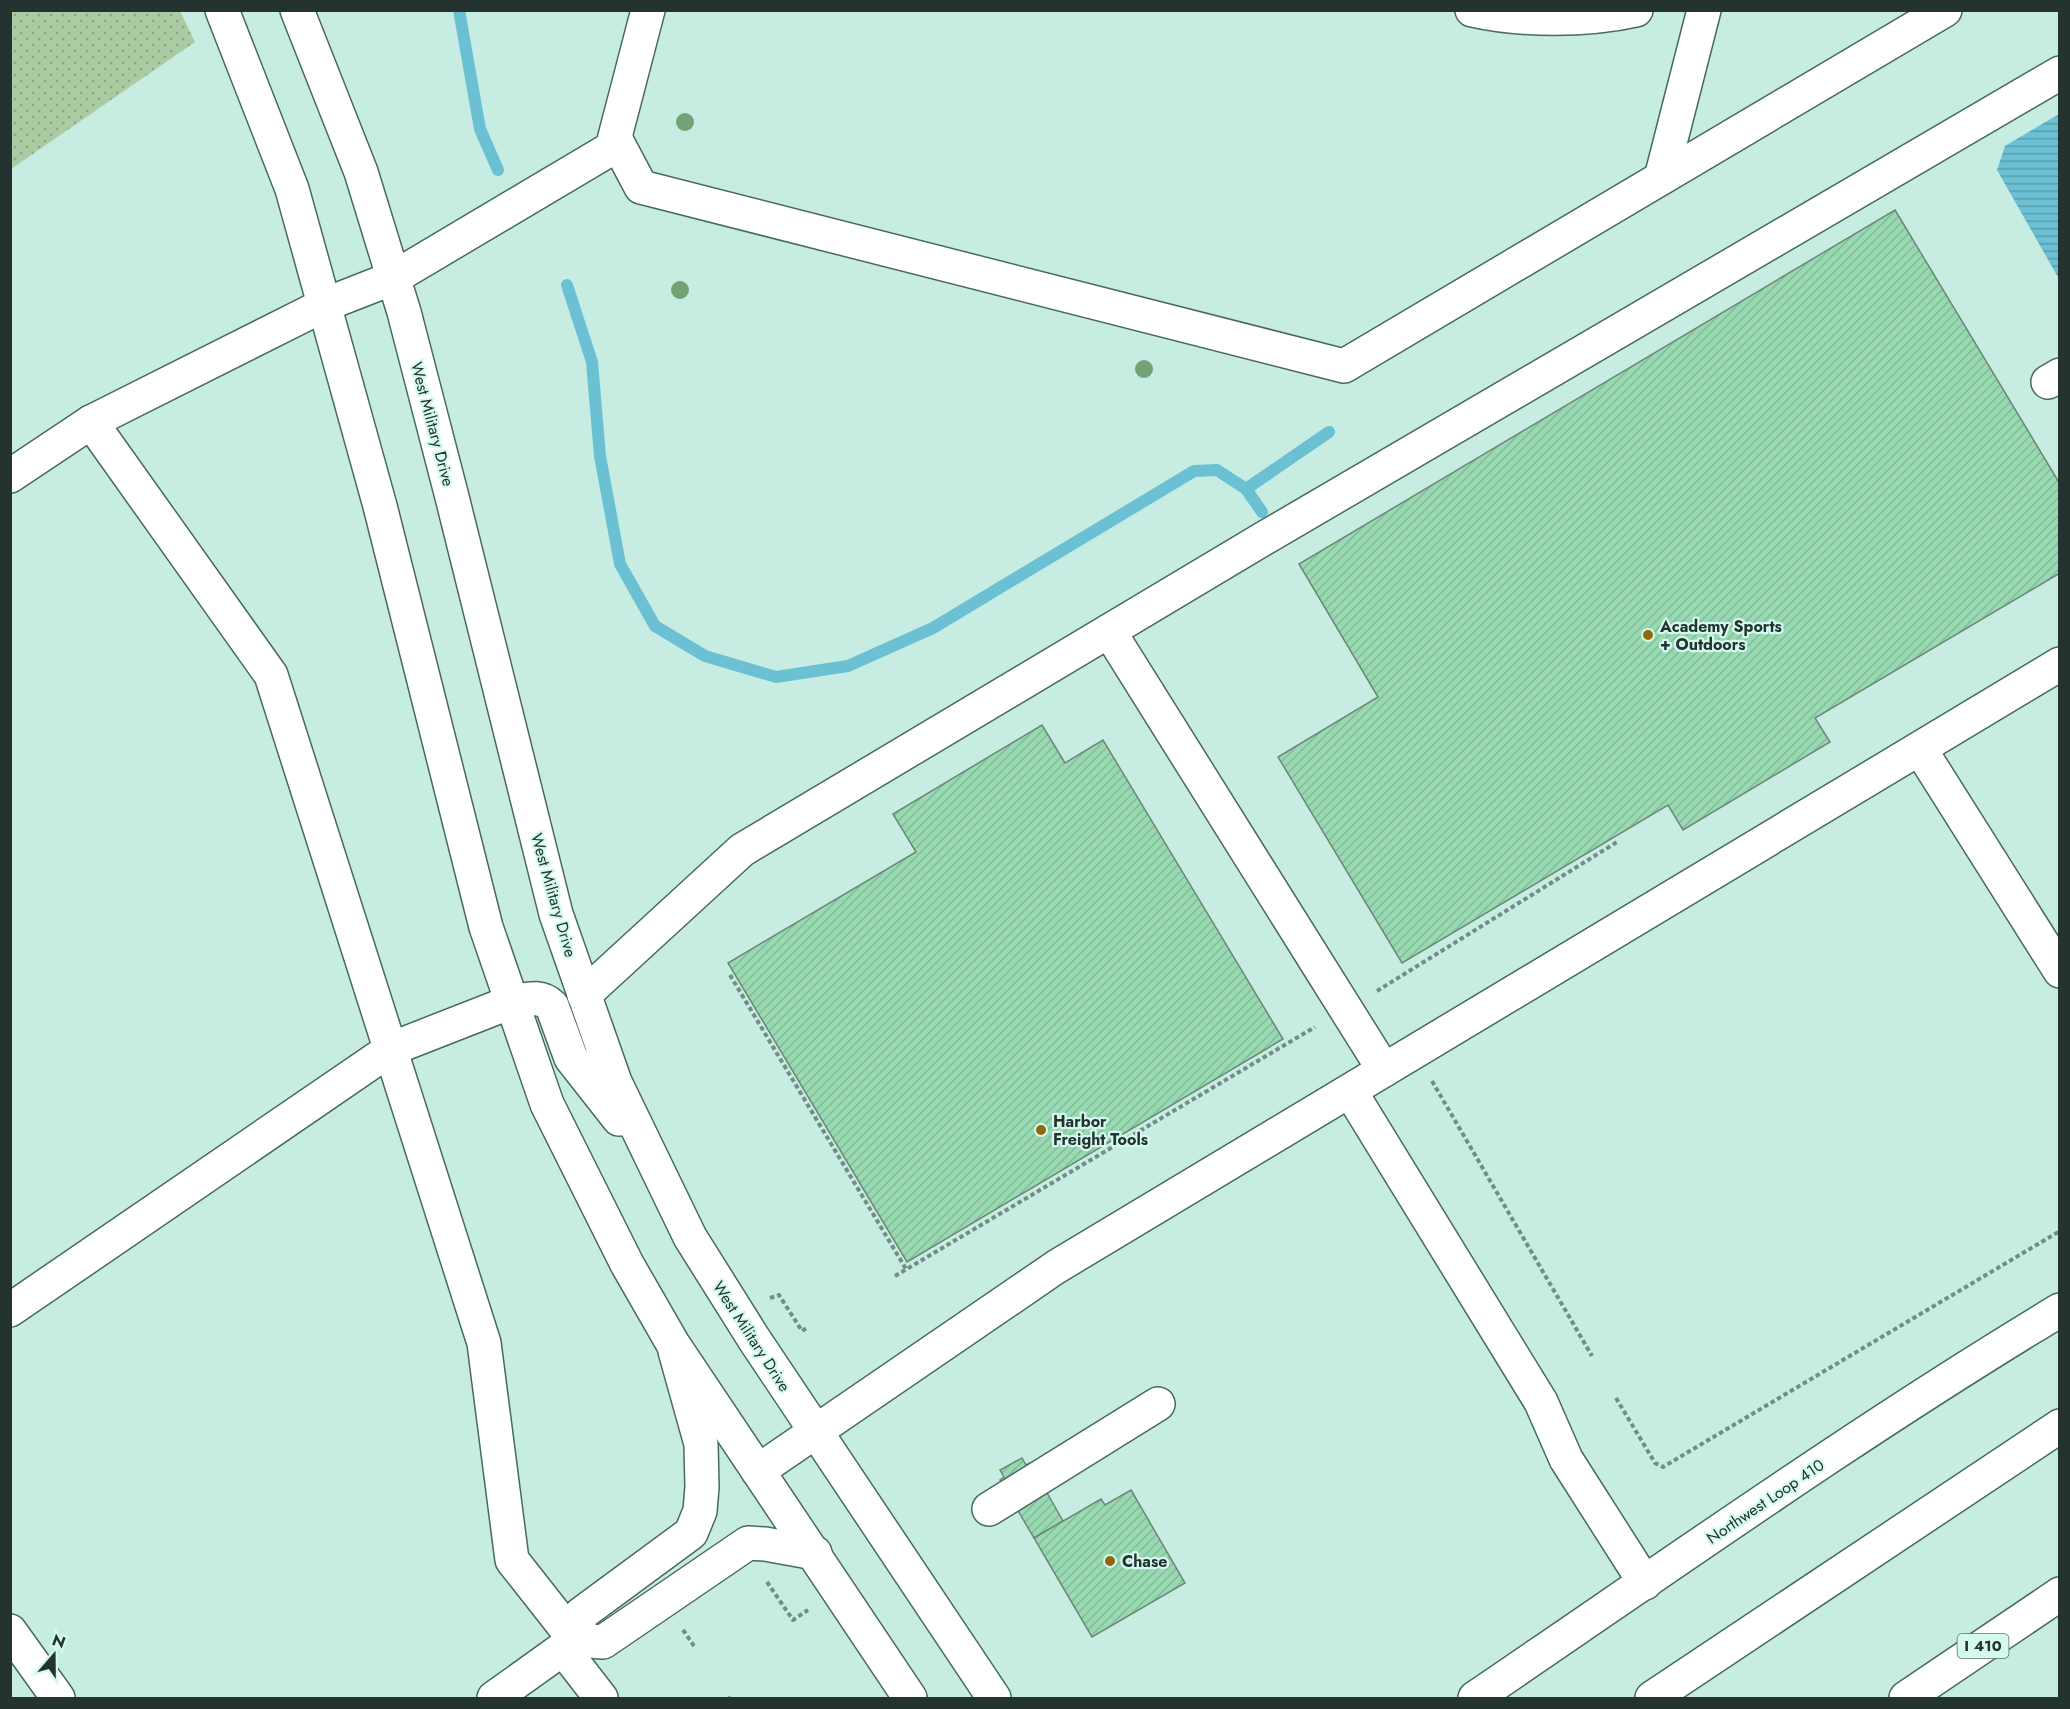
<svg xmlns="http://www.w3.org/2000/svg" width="2070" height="1709" font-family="Jost,sans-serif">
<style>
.grass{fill:url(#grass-dots)}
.water{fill:url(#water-rules)}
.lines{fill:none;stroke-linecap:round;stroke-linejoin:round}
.stream{stroke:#6cc0d4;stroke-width:12}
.building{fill:url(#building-hatch);stroke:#6b8776;stroke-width:1.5}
.minor-casing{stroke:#476961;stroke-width:36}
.major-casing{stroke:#476961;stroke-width:36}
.highway-casing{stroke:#476961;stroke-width:36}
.path{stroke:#738d86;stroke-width:4;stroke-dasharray:4.5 3;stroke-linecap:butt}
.minor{stroke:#fff;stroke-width:33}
.major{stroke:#fff;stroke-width:33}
.highway{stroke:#fff;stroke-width:33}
.tree{fill:#73a276}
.poi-dot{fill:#8f680d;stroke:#d4faf0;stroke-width:2}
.labels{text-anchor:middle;stroke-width:4.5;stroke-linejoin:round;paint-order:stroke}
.shield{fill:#d4faf0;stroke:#596f69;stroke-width:1.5}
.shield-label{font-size:15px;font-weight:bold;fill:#24332f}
.street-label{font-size:16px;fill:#24332f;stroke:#d4faf0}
.poi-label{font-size:16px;font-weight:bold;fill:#24332f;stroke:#d4faf0;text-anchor:start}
</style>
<defs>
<pattern id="grass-dots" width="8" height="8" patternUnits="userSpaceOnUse" patternTransform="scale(1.5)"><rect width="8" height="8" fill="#abcca2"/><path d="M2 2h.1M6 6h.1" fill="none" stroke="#8ba684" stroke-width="1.8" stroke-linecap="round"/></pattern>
<pattern id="water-rules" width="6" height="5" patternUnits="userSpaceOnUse" patternTransform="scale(1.5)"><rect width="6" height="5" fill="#6cc0d4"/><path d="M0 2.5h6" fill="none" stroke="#599dac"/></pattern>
<pattern id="building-hatch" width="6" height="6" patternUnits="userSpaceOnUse" patternTransform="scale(1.5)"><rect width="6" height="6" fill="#98d9b2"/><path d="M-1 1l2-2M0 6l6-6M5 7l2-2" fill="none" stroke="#83bb99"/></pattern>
</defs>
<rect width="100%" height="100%" fill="#c7ede2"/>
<!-- grass -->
<polygon class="grass" points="11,10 180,11 195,42 11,169"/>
<!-- water -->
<polygon class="water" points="2059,114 2059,279 1997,170 2005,146"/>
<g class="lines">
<!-- stream -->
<g class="stream">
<polyline points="459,10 480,129 498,170"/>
<polyline points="567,285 592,362 600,456 620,564 655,626 705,656 776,677 848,666 933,628 1194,471 1217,470 1246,489 1262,512"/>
<polyline points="1246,489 1329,432"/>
</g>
</g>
<!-- building -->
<g class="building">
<polygon points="1895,210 2060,484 2060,573 1815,718 1830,742 1683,830 1668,805 1402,963 1278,757 1378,697 1299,564"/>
<polygon points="1042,725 1065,763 1103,740 1283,1039 907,1262 728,963 916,852 893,814"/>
<polygon points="1022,1458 1026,1465 1030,1463 1063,1521 1034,1538 1000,1480 1004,1477 1000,1470"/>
<polygon points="1131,1490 1185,1583 1092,1637 1034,1538 1101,1499 1105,1505"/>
</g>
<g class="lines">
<defs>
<g id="minor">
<path d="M 1472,10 C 1520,21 1588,21 1636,10"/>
<polyline points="615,138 641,187 1344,366 1945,10"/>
<polyline points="1661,178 1704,10"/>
<polyline points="2048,382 2060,375"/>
<polyline points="91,422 271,675 484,1343 512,1560 575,1640 603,1642 748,1543 765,1544 815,1553"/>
<polyline points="10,476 91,422 324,305 393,278 612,148 648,10"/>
<polyline points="1109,631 1384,1070"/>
<polyline points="1920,749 2060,971"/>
<polyline points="584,995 742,850 1268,536 2060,73"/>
<polyline points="1350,1091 1541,1402 1566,1459 1645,1583"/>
<polyline points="10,1310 391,1049 511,1002"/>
<polyline points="758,1471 1056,1267 2060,664"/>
<polyline points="989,1509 1158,1404"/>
<polyline points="10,1631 58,1698"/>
<polyline points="563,1649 601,1698"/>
<polyline points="494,1698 575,1640 581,1614 691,1533 700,1511 702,1487 701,1444 675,1351"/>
</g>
<g id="major">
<polyline points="222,10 292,189 380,506 486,927 547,1104 627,1264 673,1344 910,1698"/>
<polyline points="297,10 361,172 404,312 452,497 556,914 615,1082 690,1237 754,1339 994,1698"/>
<path d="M 511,1002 C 526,1000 540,994 552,1006 L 571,1058 L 619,1119"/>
<path d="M 1475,1698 C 1668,1567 1859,1431 2060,1310"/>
<polyline points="1652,1698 2060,1426"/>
</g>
<polyline id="highway" points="1906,1698 2060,1594"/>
</defs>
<!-- minor casing -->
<use href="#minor" class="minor-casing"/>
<!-- major casing -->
<use href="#major" class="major-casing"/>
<!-- highway casing -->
<use href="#highway" class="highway-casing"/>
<!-- path -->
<g class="path">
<polyline points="730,975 906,1269"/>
<polyline points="1377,991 1617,842"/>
<polyline points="1432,1081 1592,1356"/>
<polyline points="895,1276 1315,1027"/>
<polyline points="770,1298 779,1295 802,1331 808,1327"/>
<polyline points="1616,1398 1655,1463 1663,1467 2060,1231"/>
<polyline points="767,1582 793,1620 808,1610"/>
<polyline points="683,1630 694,1646"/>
<polyline points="728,1697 729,1698"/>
</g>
<!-- minor -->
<use href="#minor" class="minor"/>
<!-- major -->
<use href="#major" class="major"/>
<!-- highway -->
<use href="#highway" class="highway"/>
</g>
<!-- trees -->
<g class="tree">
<circle cx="685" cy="122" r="9"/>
<circle cx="680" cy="290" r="9"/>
<circle cx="1144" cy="369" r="9"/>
</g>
<!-- markers -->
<g class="poi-dot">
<circle cx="1648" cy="635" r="6"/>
<circle cx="1041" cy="1130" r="6"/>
<circle cx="1110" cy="1561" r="6"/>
</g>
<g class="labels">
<!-- shield labels -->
<rect class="shield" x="1957.5" y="1634" width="51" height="24" rx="4.5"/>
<g class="shield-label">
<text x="1983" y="1651">I 410</text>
</g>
<!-- street labels -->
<g class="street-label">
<text transform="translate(433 424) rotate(75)" y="6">West Military Drive</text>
<text transform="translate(554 895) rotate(74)" y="6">West Military Drive</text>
<text transform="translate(752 1336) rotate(57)" y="6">West Military Drive</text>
<text transform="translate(1765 1501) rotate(-34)" y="6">Northwest Loop 410</text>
</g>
<!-- poi labels -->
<g class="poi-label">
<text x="1660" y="632">Academy Sports<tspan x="1660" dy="18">+ Outdoors</tspan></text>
<text x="1053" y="1127">Harbor<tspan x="1053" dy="18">Freight Tools</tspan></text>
<text x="1122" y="1567">Chase</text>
</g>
</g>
<!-- border -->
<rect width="2070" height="1709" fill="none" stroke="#24332f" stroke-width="24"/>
<!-- north arrow -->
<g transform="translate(54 1655) rotate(20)" stroke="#d4faf0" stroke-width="4.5" paint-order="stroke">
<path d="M0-4.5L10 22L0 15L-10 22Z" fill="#24332f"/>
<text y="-9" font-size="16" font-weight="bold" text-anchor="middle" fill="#24332f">N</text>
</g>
</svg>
